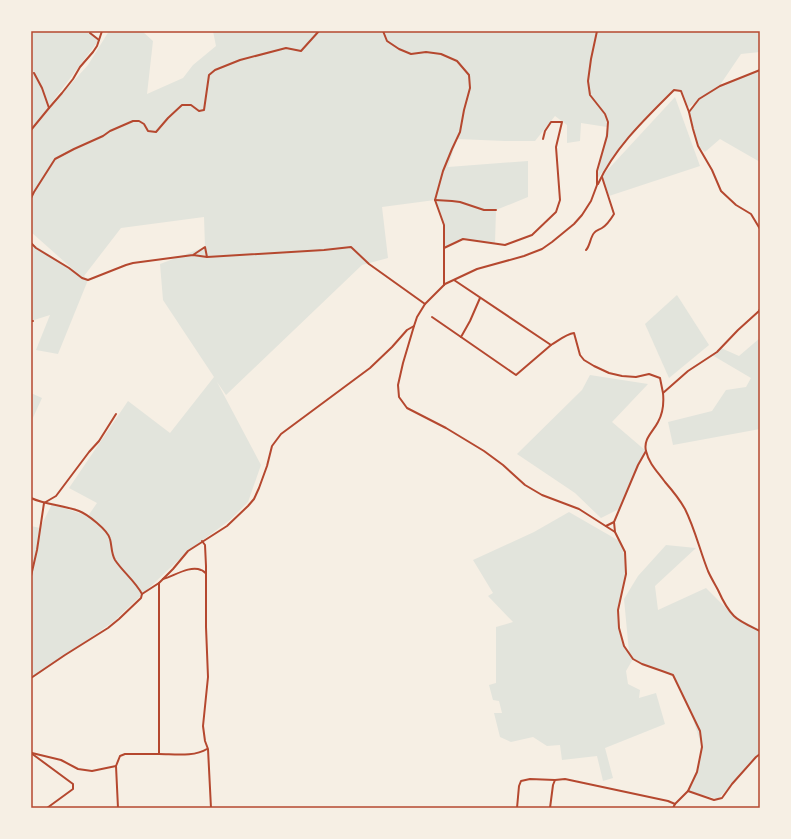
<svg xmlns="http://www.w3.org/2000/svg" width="791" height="839" font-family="'Titillium Web',sans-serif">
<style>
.green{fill:#e2e4dc}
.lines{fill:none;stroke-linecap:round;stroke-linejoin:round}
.minor{stroke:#b5482f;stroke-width:2}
.tertiary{stroke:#b5482f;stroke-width:2}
.neatline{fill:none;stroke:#b5482f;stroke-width:1.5}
</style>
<rect width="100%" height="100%" fill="#f6efe4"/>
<!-- green -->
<g class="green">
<polygon points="31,31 90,31 99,40 31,130"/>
<polygon points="109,31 142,31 153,41 147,94 183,78 193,65 216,46 213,31 760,31 760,52 741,54 720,85 760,70 760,162 720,139 705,152 698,146 689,112 695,103 687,108 681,92 675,90 635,130 597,179 607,127 581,123 580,141 567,143 567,125 555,116 535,141 505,141 457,139 448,167 528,161 528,197 496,210 495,243 463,239 444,248 444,225 435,200 382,207 388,258 362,265 226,395 217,382 261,465 248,502 230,520 188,551 113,622 31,679 31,526 40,528 52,504 88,516 97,503 69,488 128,401 170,433 214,377 163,300 160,264 205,247 204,217 121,228 84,276 88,280 58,354 36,350 50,315 31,321 31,243 76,272 31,232 31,132 60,96 88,65"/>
<polygon points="675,97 700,166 609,196 602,176"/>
<polygon points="677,295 709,345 669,378 645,324"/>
<polygon points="760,338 760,429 673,445 668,422 712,411 726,390 746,387 751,378 712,355 721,348 739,356"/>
<polygon points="590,375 648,384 612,422 646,451 619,509 601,518 575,493 517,454 582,390"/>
<polygon points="31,393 42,398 31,422"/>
<path d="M 569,512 L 621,542 C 624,553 627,564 626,575 C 624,586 620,597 619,609 C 616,623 620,641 629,652 L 624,599 L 638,576 L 666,545 L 696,548 L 655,586 L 658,610 L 706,588 L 734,616 L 760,630 L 760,755 L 756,758 L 718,799 L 688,791 L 698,767 L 702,747 L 689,707 L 673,675 L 652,668 L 633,659 L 626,671 L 628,684 L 640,690 L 639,698 L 656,693 L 665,724 L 605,748 L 613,778 L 603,781 L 597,756 L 562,760 L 560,745 L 547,746 L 533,737 L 511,742 L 500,737 L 494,713 L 502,713 L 499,701 L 493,700 L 489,685 L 496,683 L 496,627 L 513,622 L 488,596 L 493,593 L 473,560 L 534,532 Z"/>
</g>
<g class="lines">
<!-- minor -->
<g class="minor">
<polyline points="383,31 387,41 399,49 411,54 426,52 441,54 457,61 469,75 470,88 464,110 460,132 452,149 443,171 435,200 444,225 444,285"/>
<polyline points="90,33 99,40"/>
<polyline points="760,70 720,86 699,99 689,112 693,129 698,146 712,170 721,191 736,205 751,214 760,229"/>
<polyline points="34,73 42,88 49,108"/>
<polyline points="31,198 34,192 55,159 74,149 103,136 110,131 133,121 139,121 144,124 148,131 156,132 168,118 182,105 191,105 199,111 204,110 209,75 215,70 240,60 286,48 301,51 319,31"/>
<polyline points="435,200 452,201 460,202 484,210 496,210"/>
<polyline points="31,243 36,248 69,268 82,278 88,280 126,265 133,263 193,255 205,247 207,257 193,255"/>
<polyline points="444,248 463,239 505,245 532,235 556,212 560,200 556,147 562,122 551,122 545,131 543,139"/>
<path d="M 586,250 C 590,246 590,238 594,233 C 596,230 599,230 602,228 C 607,225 611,219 614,214 L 602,177"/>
<polyline points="207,257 324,250 351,247 369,264 425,304"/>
<polyline points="454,280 551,345 516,375 461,337 470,321 480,298"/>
<path d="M 760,309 L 759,311 L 738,330 L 717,352 L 688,371 L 663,393 C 664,403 663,413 658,422 C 653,432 643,439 646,451 C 649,464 658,472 665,482 C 672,490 680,500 685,509 C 695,529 700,551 708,571 C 711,578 715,584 718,590 C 722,599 727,609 734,616 C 740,622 752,627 760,631"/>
<polyline points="432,317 461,337"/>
<polyline points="31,321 33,321"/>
<path d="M 551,345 C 558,341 566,334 574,333 L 580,355 L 584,360 L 594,366 L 609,373 L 622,376 L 636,377 L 649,374 L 660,378 L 663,393"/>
<path d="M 31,498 C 46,505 63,505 79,511 C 87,514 108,530 110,539 C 112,546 111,553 115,560 C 123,572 135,581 142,594 L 141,598 L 119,619 L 108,628 L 65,655 L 31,678"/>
<polyline points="614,522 615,532"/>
<polyline points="606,526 614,522 638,465 646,451"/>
<polyline points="202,541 205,545 206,566 206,627 208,677 203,726 205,741 208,749 211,808"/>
<polyline points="31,576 37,550 44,503 56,496 89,452 99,441 116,414"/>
<path d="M 163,579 C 174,576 190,565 201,570 C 202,570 206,573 206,574"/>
<polyline points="31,753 73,784 73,789 47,808"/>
<polyline points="32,753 61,760 78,769 92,771 116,766"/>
<path d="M 159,754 C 174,754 194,757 207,749"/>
<polyline points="688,791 714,800 722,798 732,784 756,757 760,754"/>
<polyline points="118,808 116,766 120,756 125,754 159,754 159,583"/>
<polyline points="517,808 519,786 521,781 530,779 555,780"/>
<polyline points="550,808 553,785 555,780 565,779 668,801 675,804"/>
</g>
<!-- tertiary -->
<g class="tertiary">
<polyline points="597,31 591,59 588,81 590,95 605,114 608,122 607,136 597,171 597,185 591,201 582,215 574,224 552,242 542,249 524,256 477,269 445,284 425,304 417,317 414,326 403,363 398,385 399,397 407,408 446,428 484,451 503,465 525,485 542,495 579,509 615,532 625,552 626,574 618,610 619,628 624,646 633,659 642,664 662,671 673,675 700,731 702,747 697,772 688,791 675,804 673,808"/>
<polyline points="31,130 49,108 62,93 73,79 80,67 93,52 97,46 102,31"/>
<path d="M 598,184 C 615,147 646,118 674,90 L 681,91 L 689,112"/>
<polyline points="142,594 159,583 173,569 188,551 227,526 248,506 254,499 259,488 267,466 272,446 281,434 370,368 392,347 407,330 414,326"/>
</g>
</g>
<!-- border -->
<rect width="791" height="839" fill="none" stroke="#f6efe4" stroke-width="64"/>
<rect x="32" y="32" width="727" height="775" class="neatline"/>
</svg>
